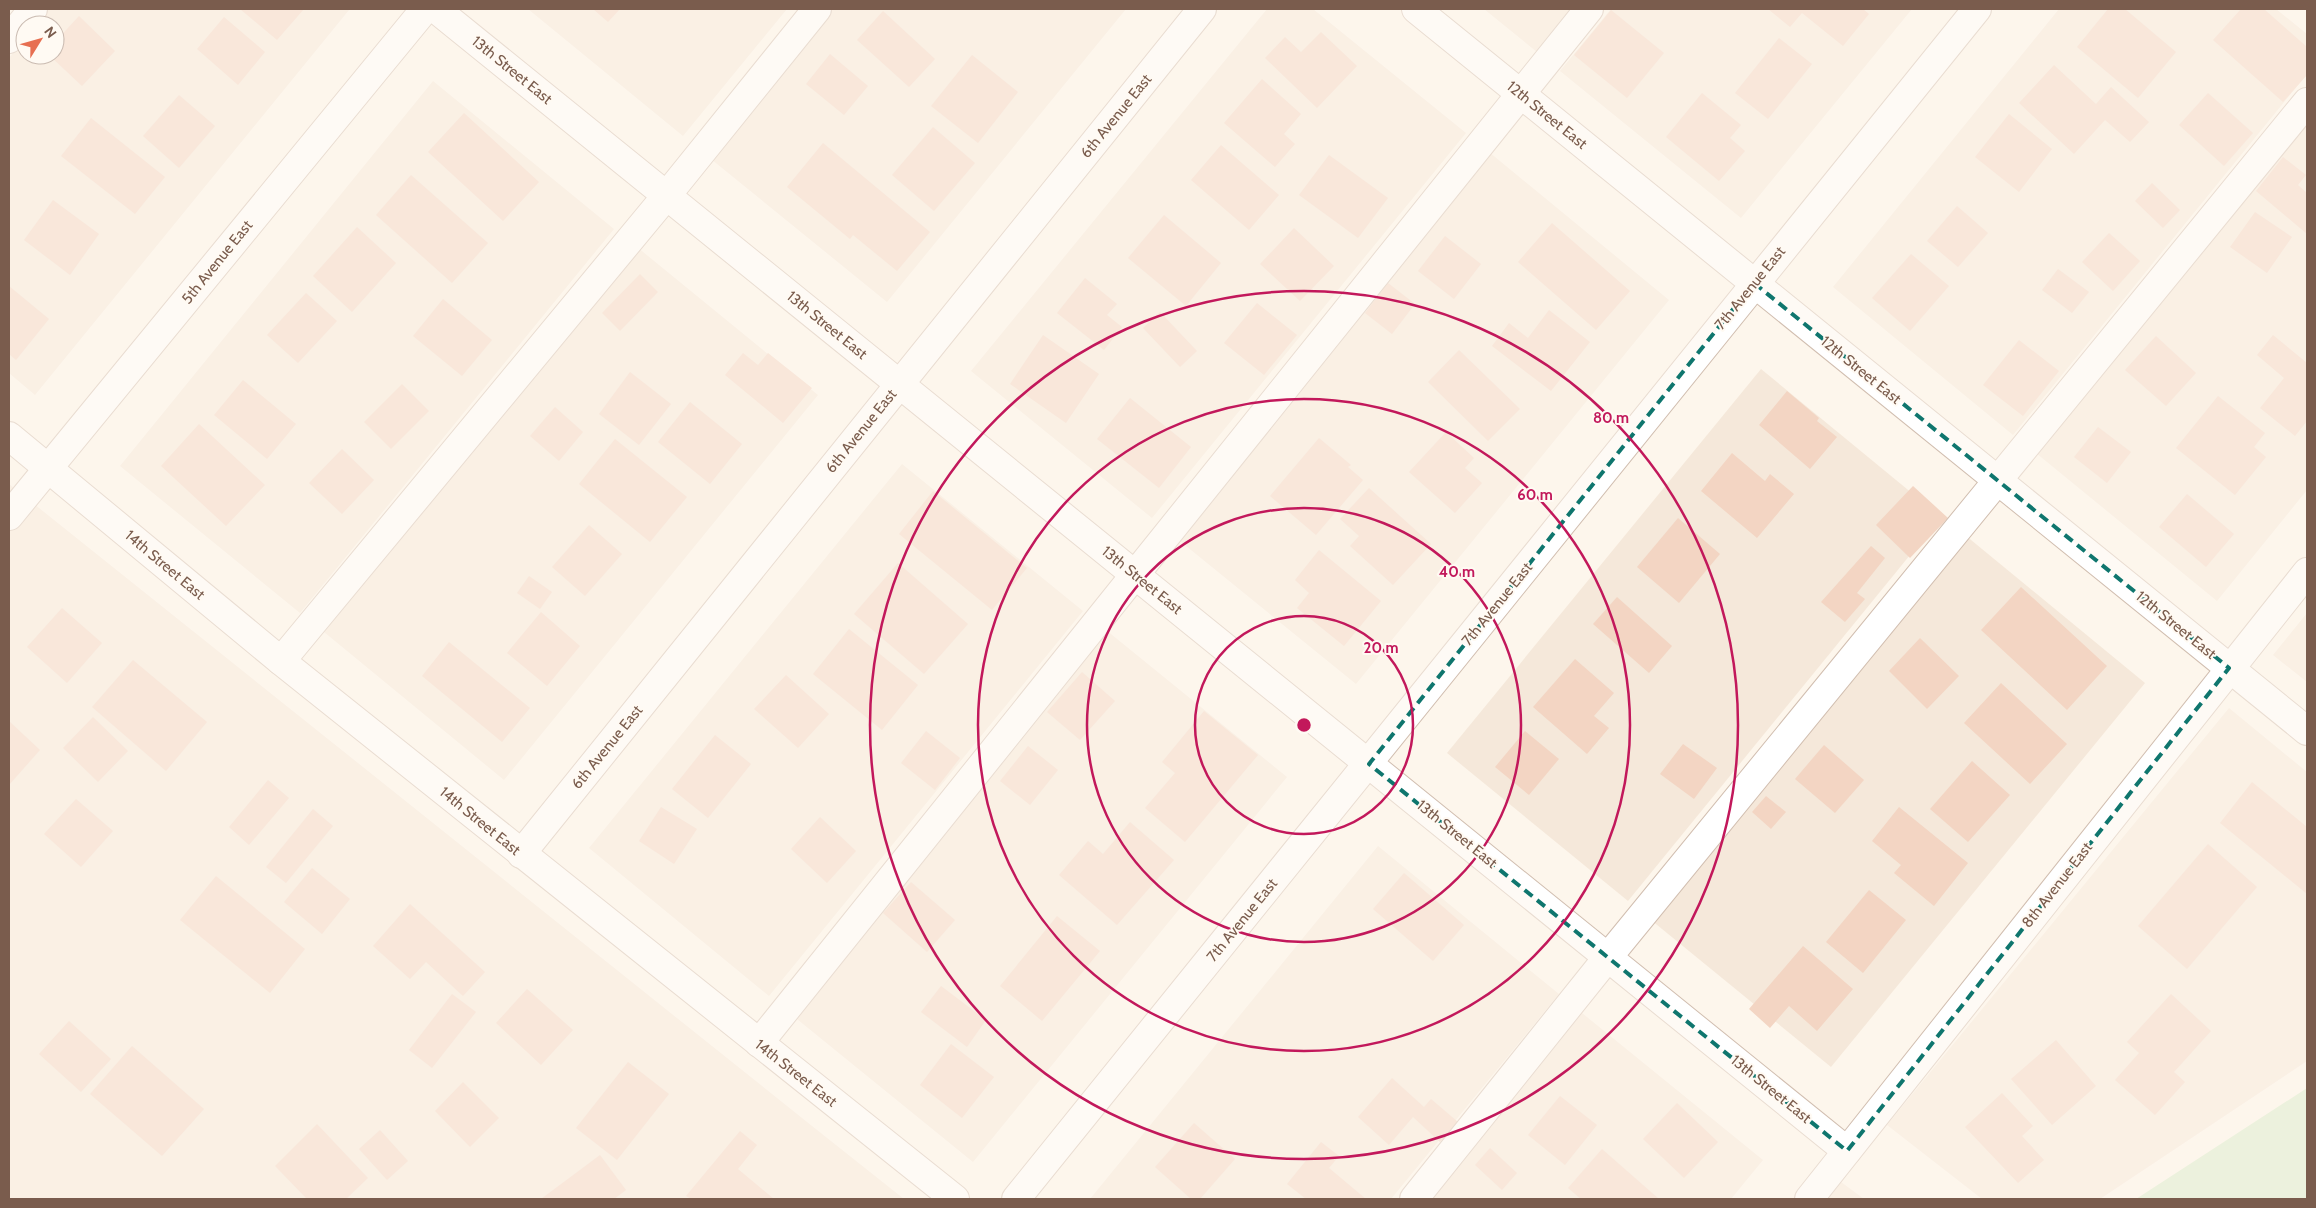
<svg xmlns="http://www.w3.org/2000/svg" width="2316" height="1208" font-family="Cabin,sans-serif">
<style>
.residential{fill:#f5e8da}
.green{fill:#d8ecc9}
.building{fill:#f3d5c3}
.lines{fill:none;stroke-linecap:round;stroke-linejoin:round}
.minor-casing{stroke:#d1beb0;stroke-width:30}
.minor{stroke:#fff;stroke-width:28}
.marked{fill:none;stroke:#0f766e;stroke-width:4;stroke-dasharray:10 6;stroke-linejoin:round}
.ring{fill:none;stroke:#c2185b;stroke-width:2.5}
.labels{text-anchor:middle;stroke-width:4;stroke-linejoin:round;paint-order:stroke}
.street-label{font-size:15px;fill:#7a5c4d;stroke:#fffaf3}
.centre{fill:#c2185b;stroke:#fffaf3;stroke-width:2.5}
.ring-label{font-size:15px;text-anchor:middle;font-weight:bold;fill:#c2185b;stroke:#fffaf3;stroke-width:4;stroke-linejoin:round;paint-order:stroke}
</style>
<rect width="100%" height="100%" fill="#fdf6ec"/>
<!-- residential -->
<g class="residential">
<polygon points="49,9 349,10 35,395 9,373 9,58 25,38 25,55 55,55 55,25 36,25"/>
<polygon points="528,9 787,9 683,136"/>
<polygon points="825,9 1126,9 887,302 706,155"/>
<polygon points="1267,9 1313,9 1466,133 1152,518 971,371"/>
<polygon points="1484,9 1572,9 1537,52"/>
<polygon points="1611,9 1912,9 1741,218 1560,71"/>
<polygon points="2059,9 2276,9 2307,34 2307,74 2013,435 1833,287"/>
<polygon points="433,81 614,229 300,613 120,466"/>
<polygon points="2307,121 2307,490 2217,601 2036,453"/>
<polygon points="1489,152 1669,300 1356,684 1175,537"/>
<polygon points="637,247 818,395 504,780 324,632"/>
<polygon points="1761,369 1941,517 1628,901 1447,753"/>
<polygon points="902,464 1083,611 769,996 589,848"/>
<polygon points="9,484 807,1122 904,1199 9,1199"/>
<polygon points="1965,535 2145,683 1831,1067 1651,920"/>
<polygon points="2307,613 2307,682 2273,655"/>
<polygon points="1106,630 1287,777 973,1162 792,1015"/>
<polygon points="2229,708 2307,772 2307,1061 2100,1199 1982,1199 1887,1125"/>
<polygon points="1378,846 1559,994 1391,1199 1090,1199"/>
<polygon points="1582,1013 1763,1160 1731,1199 1430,1199"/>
<polygon points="1841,1182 1864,1199 1827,1199"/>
</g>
<!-- green -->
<polygon class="green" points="2307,1088 2307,1199 2136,1199"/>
<!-- building -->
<g class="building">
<polygon points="240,9 304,9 277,40"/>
<polygon points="593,9 620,9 608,22"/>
<polygon points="1768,9 1863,9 1869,14 1843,46 1802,13 1790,27"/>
<polygon points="2108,9 2125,9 2176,52 2138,98 2077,47"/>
<polygon points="2241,9 2264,9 2307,47 2307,75 2283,102 2213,40"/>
<polygon points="1611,10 1664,53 1627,98 1574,55"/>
<polygon points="883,11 935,59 909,87 857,40"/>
<polygon points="79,16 115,51 82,86 49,55 55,55 55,42"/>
<polygon points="224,17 265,52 238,85 197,49"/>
<polygon points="1321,32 1357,66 1317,108 1265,58 1285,37 1301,52"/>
<polygon points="1779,38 1812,64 1768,119 1735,93"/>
<polygon points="830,54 868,86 844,115 806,84"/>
<polygon points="972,55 1018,92 978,143 931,106"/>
<polygon points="2054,65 2096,104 2111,87 2149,122 2130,142 2105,120 2074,154 2019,103"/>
<polygon points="1262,79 1301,114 1284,134 1295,144 1275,167 1224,123"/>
<polygon points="1702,93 1741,125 1730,138 1745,151 1719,181 1666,137"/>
<polygon points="2208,93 2253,133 2224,166 2179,125"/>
<polygon points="179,95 215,126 179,168 143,136"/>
<polygon points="464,113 539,182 503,221 428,152"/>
<polygon points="2009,114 2052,149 2019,192 1975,157"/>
<polygon points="91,118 165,177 135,214 61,156"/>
<polygon points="933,127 975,163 934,211 892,175"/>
<polygon points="823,143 930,232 897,271 853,235 850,239 787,187"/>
<polygon points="1221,145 1279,195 1249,230 1191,180"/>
<polygon points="1329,155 1388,198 1358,238 1299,195"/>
<polygon points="2283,157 2306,175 2298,185 2307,193 2307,234 2256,191"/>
<polygon points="411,175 488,243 452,283 376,215"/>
<polygon points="2152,183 2180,210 2163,228 2135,201"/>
<polygon points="53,200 99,234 70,275 24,240"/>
<polygon points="1957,206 1988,233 1958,267 1927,241"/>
<polygon points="2255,212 2292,237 2267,273 2230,247"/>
<polygon points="1164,215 1221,263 1186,306 1128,258"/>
<polygon points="1552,223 1630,291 1596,330 1518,262"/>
<polygon points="357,227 396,263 352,312 313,276"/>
<polygon points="1294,228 1334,266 1300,301 1260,264"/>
<polygon points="2109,233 2140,261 2113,291 2082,262"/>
<polygon points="1445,236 1481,264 1454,299 1418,271"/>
<polygon points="1911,254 1949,286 1910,331 1872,298"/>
<polygon points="2058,269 2089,292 2072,313 2042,290"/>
<polygon points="640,274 658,292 620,331 602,313"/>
<polygon points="1085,278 1117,304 1107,315 1122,327 1104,350 1057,313"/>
<polygon points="1388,283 1415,304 1392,334 1365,313"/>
<polygon points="9,286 49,319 16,360 9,354"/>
<polygon points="306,293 337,321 298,363 267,335"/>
<polygon points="443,299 492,340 462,376 413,336"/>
<polygon points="1257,303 1297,335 1264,375 1224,343"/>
<polygon points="1549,310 1590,342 1551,391 1492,346 1509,323 1528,338"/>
<polygon points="1160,312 1197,351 1180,367 1143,328"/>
<polygon points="1043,335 1099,374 1066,423 1010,384"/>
<polygon points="2273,335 2307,363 2307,421 2295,436 2260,408 2284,378 2257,355"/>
<polygon points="2156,336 2196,373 2166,406 2125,370"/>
<polygon points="2019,340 2059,371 2023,416 1983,385"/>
<polygon points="1459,350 1520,409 1488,441 1428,382"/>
<polygon points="743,353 758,365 768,353 812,388 783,423 725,375"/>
<polygon points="630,372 671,404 639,445 599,414"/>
<polygon points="243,380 296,424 267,459 214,415"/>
<polygon points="402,384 429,411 391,449 364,422"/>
<polygon points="1787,391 1819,418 1817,421 1837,437 1810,469 1759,425"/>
<polygon points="2218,396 2265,433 2254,447 2266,457 2235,495 2176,448"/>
<polygon points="1130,398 1191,447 1159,488 1097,439"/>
<polygon points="690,402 742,444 710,484 658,442"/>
<polygon points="555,407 583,432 559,461 530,436"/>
<polygon points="199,424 265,485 226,526 161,466"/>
<polygon points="2098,427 2131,452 2107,483 2074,457"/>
<polygon points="1446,432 1474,458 1465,468 1482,483 1455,513 1409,472"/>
<polygon points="1319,438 1351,465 1348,467 1363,480 1316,535 1270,496"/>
<polygon points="615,439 687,497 650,542 579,484"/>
<polygon points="342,449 374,480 342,514 309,483"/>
<polygon points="1732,453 1765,481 1770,474 1794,494 1757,538 1701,491"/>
<polygon points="1913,486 1948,518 1910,558 1876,525"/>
<polygon points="1369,488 1431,544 1393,585 1350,546 1359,536 1340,519"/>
<polygon points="933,491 1027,568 992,610 899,534"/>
<polygon points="2187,494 2234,534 2206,567 2159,527"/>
<polygon points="1678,518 1720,554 1679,603 1637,567"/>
<polygon points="589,525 622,554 585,596 552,567"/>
<polygon points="1871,546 1885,558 1857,593 1865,599 1845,622 1821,602"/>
<polygon points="1319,550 1381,601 1344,646 1297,608 1309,593 1295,580"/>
<polygon points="898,563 968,624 924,674 854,614"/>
<polygon points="529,576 552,592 540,609 517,593"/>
<polygon points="2021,587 2107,666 2067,710 1981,630"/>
<polygon points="1617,597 1672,646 1649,673 1593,624"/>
<polygon points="62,608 102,643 67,683 27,647"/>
<polygon points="541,612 580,646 547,686 507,653"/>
<polygon points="849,629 918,685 882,730 813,674"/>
<polygon points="1920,638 1959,676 1927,709 1889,671"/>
<polygon points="449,642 530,708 502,742 422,676"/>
<polygon points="1575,659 1614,693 1594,716 1609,728 1587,754 1533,707"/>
<polygon points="133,660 207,722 166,771 92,707"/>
<polygon points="1082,672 1115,701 1080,740 1047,712"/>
<polygon points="786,675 829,714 798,748 754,709"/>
<polygon points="2001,683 2067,744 2030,784 1964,723"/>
<polygon points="1204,711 1258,755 1185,842 1145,808 1175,773 1162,762"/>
<polygon points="93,717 128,751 98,782 63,748"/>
<polygon points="9,721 40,750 9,785"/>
<polygon points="926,731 960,758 935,790 901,763"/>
<polygon points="1525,731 1559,759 1529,795 1495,767"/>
<polygon points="715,735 751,764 708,818 672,789"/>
<polygon points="1683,744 1717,768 1694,799 1660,774"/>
<polygon points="1824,745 1864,780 1835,813 1795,779"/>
<polygon points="1028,746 1058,770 1030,805 1000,781"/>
<polygon points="1972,761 2010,795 1968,842 1930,809"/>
<polygon points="268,780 289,798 249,845 229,827"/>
<polygon points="2252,782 2307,827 2307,894 2220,823"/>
<polygon points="1766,796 1786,812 1771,829 1752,812"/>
<polygon points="76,799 113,831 81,867 44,834"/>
<polygon points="661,807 697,829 674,864 639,841"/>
<polygon points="1899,807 1968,863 1934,906 1894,873 1901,865 1872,841"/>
<polygon points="313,809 333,826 286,883 266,867"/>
<polygon points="820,817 856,851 827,883 791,849"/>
<polygon points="1130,822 1174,860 1117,925 1059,875 1088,841 1103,854"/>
<polygon points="2208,844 2257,887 2187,969 2138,926"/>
<polygon points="312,868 350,899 322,934 284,902"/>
<polygon points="1404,873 1464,925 1433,961 1373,909"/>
<polygon points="216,876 305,949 270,993 180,920"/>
<polygon points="911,882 955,920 927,952 883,913"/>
<polygon points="1869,890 1906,920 1863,973 1826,942"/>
<polygon points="410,904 485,972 463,996 426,962 410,979 373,946"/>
<polygon points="1057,916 1100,951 1042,1021 1000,986"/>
<polygon points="1803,946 1853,989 1817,1031 1789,1006 1770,1028 1749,1009"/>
<polygon points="941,986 986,1020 967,1047 921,1012"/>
<polygon points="527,989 573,1030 541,1065 496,1023"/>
<polygon points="452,994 476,1012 432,1068 409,1050"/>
<polygon points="2171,994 2211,1031 2174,1072 2185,1082 2155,1115 2115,1080 2139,1053 2127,1042"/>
<polygon points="69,1021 111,1059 81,1092 39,1054"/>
<polygon points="2056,1040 2096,1086 2052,1125 2011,1079"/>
<polygon points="951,1044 994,1077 962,1118 920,1085"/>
<polygon points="132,1046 204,1109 162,1156 90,1094"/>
<polygon points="628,1062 669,1094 617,1160 576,1128"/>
<polygon points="1392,1078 1424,1107 1431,1099 1458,1122 1440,1142 1413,1117 1389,1145 1358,1117"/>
<polygon points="463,1082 499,1118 470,1147 435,1111"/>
<polygon points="2002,1093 2033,1126 2022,1136 2044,1160 2018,1183 1965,1127"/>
<polygon points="1560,1096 1597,1125 1565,1165 1528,1135"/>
<polygon points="1677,1103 1718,1142 1684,1178 1643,1139"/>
<polygon points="1194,1123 1235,1159 1200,1199 1191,1199 1155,1167"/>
<polygon points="317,1124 368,1178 346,1199 307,1199 275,1166"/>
<polygon points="380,1130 408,1161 387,1180 359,1149"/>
<polygon points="740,1131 757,1145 738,1169 774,1199 691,1199 686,1196"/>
<polygon points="1321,1142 1339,1156 1329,1168 1366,1199 1306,1199 1287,1184"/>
<polygon points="1490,1148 1517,1173 1502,1190 1475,1165"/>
<polygon points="1602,1149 1659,1199 1581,1199 1568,1188"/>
<polygon points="600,1155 626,1190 614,1199 541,1199"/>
</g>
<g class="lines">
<defs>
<g id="minor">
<polyline points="436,9 1847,1151"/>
<polyline points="1416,9 2307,731"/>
<polyline points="9,39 33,9"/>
<polyline points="9,436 281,661 955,1199"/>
<polyline points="9,516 425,9"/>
<polyline points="281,661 667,195 817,9"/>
<polyline points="521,854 1202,9"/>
<polyline points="759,1043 1589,9"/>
<polyline points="1016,1199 1977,9"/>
<polyline points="1414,1199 1608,957 2307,102"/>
<polyline points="1809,1199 2307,572"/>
</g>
</defs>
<!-- minor casing -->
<use href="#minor" class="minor-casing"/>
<!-- minor -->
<use href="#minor" class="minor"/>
</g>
<!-- marked area -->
<path d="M0 0H2316V1208H0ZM 1754,283 L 2229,668 L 1847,1151 L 1369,764 Z" fill="#fdf6ec" fill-opacity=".55" fill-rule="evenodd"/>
<path class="marked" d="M 1754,283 L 2229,668 L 1847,1151 L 1369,764 Z"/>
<!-- distance rings -->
<g class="ring">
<circle cx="1304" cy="725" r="109"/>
<circle cx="1304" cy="725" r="217"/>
<circle cx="1304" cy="725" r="326"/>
<circle cx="1304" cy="725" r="434"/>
</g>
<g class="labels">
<!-- street labels -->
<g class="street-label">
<text transform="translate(512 70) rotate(39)" y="5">13th Street East</text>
<text transform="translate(1547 115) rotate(39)" y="5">12th Street East</text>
<text transform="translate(1116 116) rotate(-51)" y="5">6th Avenue East</text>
<text transform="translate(217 262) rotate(-51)" y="5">5th Avenue East</text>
<text transform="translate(1750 288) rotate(-51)" y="5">7th Avenue East</text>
<text transform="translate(827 325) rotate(39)" y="5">13th Street East</text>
<text transform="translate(1861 370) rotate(39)" y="5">12th Street East</text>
<text transform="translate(861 431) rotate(-51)" y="5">6th Avenue East</text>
<text transform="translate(165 565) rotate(40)" y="5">14th Street East</text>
<text transform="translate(1142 580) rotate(39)" y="5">13th Street East</text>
<text transform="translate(1497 604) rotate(-51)" y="5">7th Avenue East</text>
<text transform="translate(2176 625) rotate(39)" y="5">12th Street East</text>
<text transform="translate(607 747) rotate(-51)" y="5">6th Avenue East</text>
<text transform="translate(480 821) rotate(39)" y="5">14th Street East</text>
<text transform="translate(1457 834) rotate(39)" y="5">13th Street East</text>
<text transform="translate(2057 885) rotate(-52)" y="5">8th Avenue East</text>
<text transform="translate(1242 920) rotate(-51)" y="5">7th Avenue East</text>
<text transform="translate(796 1073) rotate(38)" y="5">14th Street East</text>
<text transform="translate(1771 1089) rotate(39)" y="5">13th Street East</text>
</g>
</g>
<circle cx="1304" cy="725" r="8" class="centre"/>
<g class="ring-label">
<text x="1611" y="423">80 m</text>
<text x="1535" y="500">60 m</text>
<text x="1457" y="577">40 m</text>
<text x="1381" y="653">20 m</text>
</g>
<!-- border -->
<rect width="2316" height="1208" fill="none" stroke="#7a5c4d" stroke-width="20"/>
<!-- north arrow -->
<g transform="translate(40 40) rotate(53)"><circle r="24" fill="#fffaf3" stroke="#cabbb1"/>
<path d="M0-4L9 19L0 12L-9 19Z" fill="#e76f51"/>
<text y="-8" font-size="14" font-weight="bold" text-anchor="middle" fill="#7a5c4d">N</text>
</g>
</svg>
